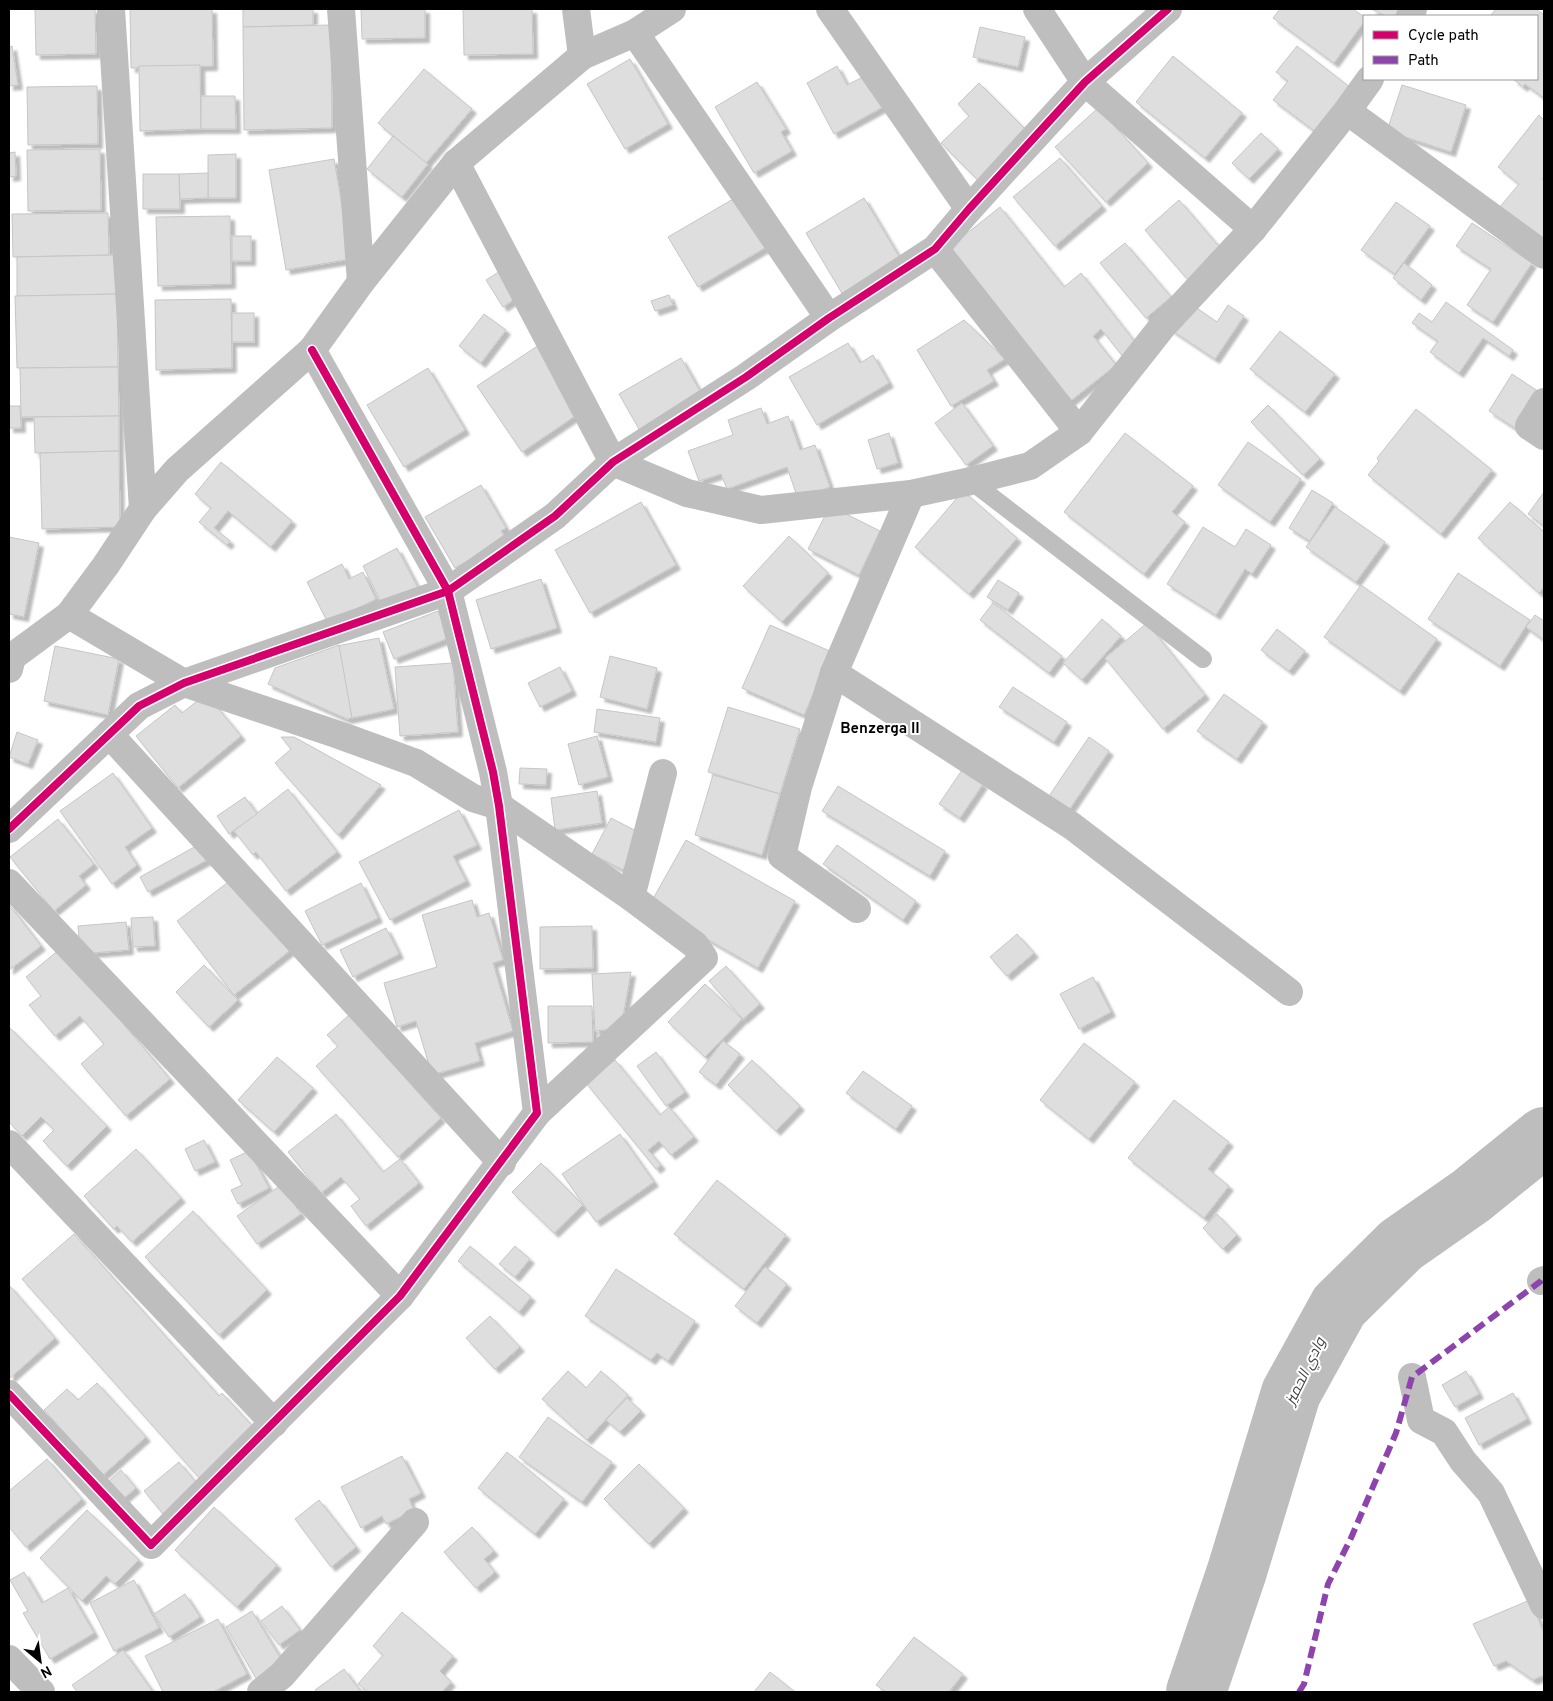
<svg xmlns="http://www.w3.org/2000/svg" width="1553" height="1701" font-family="Overpass,Cairo,sans-serif">
<style>
.lines{fill:none;stroke-linecap:round;stroke-linejoin:round}
.river{stroke:#bdbdbd;stroke-width:60}
.building{fill:#dedede;stroke:#c6c6c6;filter:url(#shadow)}
.lane{stroke:#bebebe;stroke-width:18}
.street{stroke:#bebebe;stroke-width:28}
.quiet{stroke:#8e44ad;stroke-width:6;stroke-dasharray:12 6;stroke-linecap:butt}
.cycleway-casing{stroke:#fff;stroke-width:11}
.cycleway{stroke:#d6006c;stroke-width:8}
.labels{text-anchor:middle;stroke-width:4;stroke-linejoin:round;paint-order:stroke}
.neighbourhood-label{font-size:15px;font-weight:bold;fill:#000;stroke:#fff}
.water-label{font-size:15px;font-style:italic;fill:#424242;stroke:#fff}
</style>
<defs>
<filter id="shadow"><feDropShadow dx="4.5" dy="4.5" stdDeviation="1" flood-color="#0004"/></filter>
</defs>
<rect width="100%" height="100%" fill="#fff"/>
<g class="lines">
<!-- river -->
<polyline class="river" points="1196,1692 1237,1571 1291,1393 1339,1306 1401,1245 1471,1196 1544,1137"/>
</g>
<!-- building -->
<g class="building">
<polygon points="35,9 95,9 96,54 36,55"/>
<polygon points="130,9 212,9 213,66 131,68"/>
<polygon points="243,9 313,9 313,25 243,27"/>
<polygon points="361,9 425,9 425,38 362,39"/>
<polygon points="463,9 532,9 533,54 464,55"/>
<polygon points="1280,9 1353,9 1364,17 1364,22 1334,63 1273,18"/>
<polygon points="1371,9 1399,9 1395,16 1386,16"/>
<polygon points="1496,9 1536,9 1544,15 1544,98 1525,84 1523,87 1513,79 1537,79 1537,16 1490,16"/>
<polygon points="331,25 332,128 244,130 243,27"/>
<polygon points="980,27 1025,37 1018,67 973,57"/>
<polygon points="12,46 18,85 9,86 9,47"/>
<polygon points="1297,46 1351,88 1316,132 1273,100 1288,81 1276,72"/>
<polygon points="1173,56 1242,113 1205,158 1136,102"/>
<polygon points="630,59 668,124 625,149 587,84"/>
<polygon points="200,65 201,129 140,131 139,66"/>
<polygon points="837,66 847,85 867,75 883,107 834,134 807,83"/>
<polygon points="424,69 472,109 426,163 378,123"/>
<polygon points="757,82 786,129 781,132 792,151 754,173 715,107"/>
<polygon points="979,83 1033,137 984,186 941,143 969,116 958,104"/>
<polygon points="1402,85 1466,105 1451,152 1387,131"/>
<polygon points="97,86 98,144 28,145 27,87"/>
<polygon points="201,96 235,96 236,129 201,129"/>
<polygon points="1098,108 1148,163 1106,202 1055,147"/>
<polygon points="1539,115 1544,120 1544,176 1542,179 1544,181 1544,245 1499,208 1519,184 1498,167"/>
<polygon points="1261,133 1278,149 1249,179 1232,163"/>
<polygon points="393,136 428,164 402,197 367,169"/>
<polygon points="100,149 101,210 28,211 27,150"/>
<polygon points="15,152 16,176 9,177 9,153"/>
<polygon points="236,154 236,198 208,198 208,155"/>
<polygon points="1060,158 1102,206 1055,246 1013,197"/>
<polygon points="334,159 351,259 286,270 269,170"/>
<polygon points="208,173 208,198 180,199 179,174"/>
<polygon points="143,174 179,174 180,209 143,209"/>
<polygon points="740,195 770,245 698,287 668,237"/>
<polygon points="864,198 904,265 846,300 806,233"/>
<polygon points="1179,200 1222,250 1188,280 1145,230"/>
<polygon points="1396,202 1430,226 1395,274 1361,250"/>
<polygon points="1000,207 1064,287 1081,273 1138,346 1124,358 1101,329 1093,336 1116,365 1068,403 946,250"/>
<polygon points="108,213 109,255 13,257 12,214"/>
<polygon points="230,216 231,284 158,286 156,217"/>
<polygon points="1472,223 1532,263 1493,322 1467,305 1491,269 1456,246"/>
<rect x="232" y="236" width="19" height="25"/>
<polygon points="1125,243 1171,297 1146,318 1100,263"/>
<polygon points="116,255 117,294 17,296 17,257"/>
<polygon points="1404,263 1432,285 1421,300 1393,278"/>
<polygon points="505,268 522,294 503,307 486,280"/>
<polygon points="117,294 118,367 17,368 15,296"/>
<polygon points="669,295 673,305 655,311 651,301"/>
<polygon points="231,299 232,368 156,370 155,300"/>
<polygon points="1188,302 1217,322 1228,305 1244,316 1215,359 1170,329"/>
<polygon points="1446,302 1513,350 1509,356 1483,338 1459,373 1430,352 1438,341 1412,323 1419,313 1432,322"/>
<rect x="232" y="313" width="22" height="29"/>
<polygon points="484,314 506,330 481,363 459,346"/>
<polygon points="964,320 1005,359 987,370 994,381 951,406 917,350"/>
<polygon points="1280,331 1335,374 1305,412 1250,369"/>
<polygon points="848,343 860,363 873,355 889,383 817,425 789,377"/>
<polygon points="539,345 584,410 522,452 477,386"/>
<polygon points="681,358 706,402 644,438 619,394"/>
<polygon points="118,367 119,416 21,417 20,368"/>
<polygon points="428,368 465,430 404,467 367,405"/>
<polygon points="1512,374 1542,394 1518,430 1489,411"/>
<polygon points="962,403 993,446 966,465 935,423"/>
<polygon points="1268,405 1320,459 1303,475 1251,422"/>
<polygon points="9,406 20,406 21,428 9,428"/>
<polygon points="761,408 767,424 788,416 800,450 815,445 830,487 798,499 787,467 727,489 721,474 699,481 688,451 733,435 728,420"/>
<polygon points="1416,409 1492,470 1441,534 1368,475 1379,461 1377,458"/>
<polygon points="119,416 119,451 35,453 34,417"/>
<polygon points="889,433 898,463 877,469 868,440"/>
<polygon points="1125,433 1193,486 1172,512 1185,522 1144,574 1064,512"/>
<polygon points="1248,442 1301,479 1270,522 1218,485"/>
<polygon points="119,451 120,527 42,529 40,453"/>
<polygon points="221,462 292,521 271,547 228,511 214,528 230,541 227,545 199,522 211,508 195,494"/>
<polygon points="481,485 506,528 501,531 506,539 455,568 425,517"/>
<polygon points="1312,490 1333,503 1310,541 1289,528"/>
<polygon points="963,491 1017,538 969,594 915,547"/>
<polygon points="1544,492 1544,526 1528,514"/>
<polygon points="641,502 676,565 590,613 555,550"/>
<polygon points="1510,502 1544,532 1544,587 1539,593 1478,538"/>
<polygon points="830,506 880,531 859,575 808,549"/>
<polygon points="1335,507 1385,542 1356,582 1306,547"/>
<polygon points="1203,527 1235,547 1246,529 1271,545 1252,574 1245,569 1216,615 1167,584"/>
<polygon points="789,536 828,573 782,622 743,586"/>
<polygon points="9,537 39,543 24,617 9,614"/>
<polygon points="397,548 419,590 384,608 363,566"/>
<polygon points="342,564 349,579 363,572 376,599 328,623 307,582"/>
<polygon points="1458,573 1530,620 1500,666 1428,619"/>
<polygon points="541,579 557,628 491,649 476,600"/>
<polygon points="998,580 1019,593 1008,610 987,597"/>
<polygon points="1361,585 1437,639 1400,691 1324,637"/>
<polygon points="993,603 1062,656 1049,673 980,620"/>
<polygon points="438,611 449,638 394,659 383,632"/>
<polygon points="1535,615 1544,621 1544,640 1526,627"/>
<polygon points="1102,619 1121,636 1082,680 1063,663"/>
<polygon points="1147,623 1205,695 1163,729 1105,658"/>
<polygon points="770,625 832,652 804,715 742,688"/>
<polygon points="1277,629 1305,651 1289,671 1261,650"/>
<polygon points="379,638 394,709 352,718 337,646"/>
<polygon points="339,645 352,718 347,719 268,684 275,668"/>
<polygon points="55,646 119,659 108,715 44,701"/>
<polygon points="610,656 657,668 647,709 600,697"/>
<polygon points="453,663 458,732 400,736 395,667"/>
<polygon points="560,667 572,691 540,707 528,683"/>
<polygon points="1013,687 1067,722 1054,742 999,707"/>
<polygon points="206,694 241,736 178,788 136,736 175,705 182,713"/>
<polygon points="1224,694 1263,722 1237,759 1197,731"/>
<polygon points="728,707 800,729 780,794 708,772"/>
<polygon points="597,709 660,718 656,742 594,732"/>
<polygon points="17,732 38,740 28,764 9,757"/>
<polygon points="597,736 608,777 579,785 568,744"/>
<polygon points="281,737 294,737 381,785 338,835 275,763 291,749"/>
<polygon points="1089,737 1109,751 1067,813 1047,799"/>
<polygon points="520,768 547,769 546,785 519,784"/>
<polygon points="962,770 983,784 960,818 939,804"/>
<polygon points="113,773 152,828 125,847 137,865 112,884 60,811"/>
<polygon points="713,775 780,794 762,855 695,835"/>
<polygon points="838,786 945,851 930,876 822,811"/>
<polygon points="288,789 337,852 286,891 256,852 253,855 234,831"/>
<polygon points="597,791 602,823 555,830 551,798"/>
<polygon points="245,797 257,814 229,834 217,816"/>
<polygon points="459,810 477,845 453,856 466,881 390,920 359,862"/>
<polygon points="611,818 642,834 623,870 592,854"/>
<polygon points="58,819 94,864 79,876 86,885 54,911 10,857"/>
<polygon points="686,840 795,901 758,968 649,906"/>
<polygon points="198,845 207,860 148,892 140,877"/>
<polygon points="837,845 916,901 903,920 823,864"/>
<polygon points="235,877 292,949 234,995 177,921"/>
<polygon points="361,883 378,918 322,945 305,911"/>
<polygon points="472,900 477,917 489,913 503,960 493,963 513,1031 475,1043 480,1061 432,1075 416,1021 397,1027 384,983 437,967 422,915"/>
<polygon points="9,904 41,946 9,970"/>
<polygon points="153,917 155,946 133,947 131,918"/>
<polygon points="126,922 129,950 80,954 78,926"/>
<polygon points="592,926 593,968 540,969 540,927"/>
<polygon points="386,928 399,954 353,977 340,950"/>
<polygon points="1017,934 1034,953 1007,976 990,957"/>
<polygon points="60,949 170,1079 126,1116 81,1064 104,1044 80,1016 55,1036 29,1005 41,996 26,977"/>
<polygon points="204,965 238,1000 209,1027 176,992"/>
<polygon points="726,966 760,1004 743,1019 709,981"/>
<polygon points="631,972 621,1028 595,1031 592,974"/>
<polygon points="1093,977 1111,1012 1079,1029 1060,994"/>
<polygon points="705,984 742,1019 705,1057 668,1022"/>
<polygon points="548,1006 592,1006 593,1042 548,1043"/>
<polygon points="349,1015 441,1118 398,1157 316,1066 338,1046 327,1035"/>
<polygon points="9,1027 107,1126 67,1166 43,1141 54,1130 41,1117 22,1136 9,1122"/>
<polygon points="723,1041 740,1054 716,1085 699,1072"/>
<polygon points="1084,1043 1135,1082 1089,1139 1040,1100"/>
<polygon points="656,1052 685,1092 666,1106 637,1066"/>
<polygon points="277,1057 313,1088 274,1132 238,1100"/>
<polygon points="615,1060 660,1115 669,1107 694,1137 671,1155 659,1141 648,1150 661,1165 656,1169 586,1083"/>
<polygon points="752,1060 800,1106 776,1131 728,1085"/>
<polygon points="863,1071 912,1106 896,1129 846,1093"/>
<polygon points="1174,1100 1229,1142 1208,1169 1229,1186 1204,1218 1128,1158"/>
<polygon points="336,1114 383,1172 400,1159 419,1183 366,1226 351,1206 360,1199 341,1177 321,1193 288,1152"/>
<polygon points="620,1134 654,1182 596,1222 562,1174"/>
<polygon points="204,1140 215,1162 195,1171 185,1149"/>
<polygon points="136,1149 181,1198 132,1242 117,1226 114,1229 84,1196"/>
<polygon points="249,1151 269,1188 238,1204 231,1190 242,1185 230,1160"/>
<polygon points="541,1163 583,1205 554,1233 512,1192"/>
<polygon points="717,1180 786,1235 744,1289 674,1234"/>
<polygon points="281,1185 301,1214 257,1244 237,1216"/>
<polygon points="193,1211 267,1290 219,1335 145,1257"/>
<polygon points="1217,1214 1237,1235 1223,1249 1203,1228"/>
<polygon points="74,1234 219,1396 222,1393 257,1431 202,1481 22,1279"/>
<polygon points="470,1246 531,1297 519,1312 458,1261"/>
<polygon points="515,1246 530,1259 515,1277 499,1264"/>
<polygon points="765,1267 787,1284 757,1323 735,1306"/>
<polygon points="616,1269 695,1321 668,1361 657,1353 651,1360 585,1316"/>
<polygon points="9,1285 55,1338 9,1379"/>
<polygon points="490,1316 520,1347 495,1369 466,1338"/>
<polygon points="568,1371 586,1388 601,1371 628,1395 587,1440 542,1399"/>
<polygon points="1466,1371 1479,1394 1455,1407 1442,1385"/>
<polygon points="97,1383 146,1437 103,1475 44,1410 67,1389 78,1400"/>
<polygon points="1513,1393 1527,1419 1479,1445 1465,1418"/>
<polygon points="627,1398 641,1411 620,1432 606,1420"/>
<polygon points="548,1417 612,1462 582,1502 519,1457"/>
<polygon points="507,1452 564,1499 535,1534 478,1488"/>
<polygon points="402,1456 421,1493 409,1499 414,1510 386,1524 382,1516 361,1528 341,1487"/>
<polygon points="47,1459 82,1499 26,1547 9,1527 9,1491"/>
<polygon points="179,1462 199,1486 164,1515 144,1491"/>
<polygon points="639,1464 684,1508 649,1544 604,1499"/>
<polygon points="121,1470 136,1488 122,1500 107,1483"/>
<polygon points="319,1500 356,1547 331,1567 295,1519"/>
<polygon points="214,1507 277,1565 237,1607 175,1550"/>
<polygon points="87,1510 139,1560 115,1584 106,1576 82,1601 40,1558"/>
<polygon points="472,1527 494,1551 484,1559 495,1572 476,1588 444,1552"/>
<polygon points="24,1572 42,1603 68,1588 94,1633 50,1659 23,1613 28,1611 10,1580"/>
<polygon points="134,1580 159,1628 114,1651 90,1603"/>
<polygon points="185,1594 200,1617 169,1637 154,1614"/>
<polygon points="1530,1600 1544,1633 1544,1675 1533,1680 1506,1661 1494,1666 1473,1624"/>
<polygon points="282,1606 300,1630 279,1645 261,1621"/>
<polygon points="252,1611 284,1664 257,1680 226,1627"/>
<polygon points="402,1612 453,1656 440,1671 451,1682 442,1692 368,1692 358,1684 383,1655 373,1646"/>
<polygon points="218,1619 247,1674 213,1692 163,1692 145,1656"/>
<polygon points="914,1637 963,1674 949,1692 886,1692 876,1685"/>
<polygon points="123,1650 153,1692 77,1692 72,1685"/>
<polygon points="344,1669 361,1692 317,1692 315,1690"/>
<polygon points="770,1672 795,1692 754,1692"/>
</g>
<g class="lines">
<!-- lane -->
<polyline class="lane" points="971,481 1203,659"/>
<!-- street -->
<g class="street">
<polyline points="111,9 143,509"/>
<polyline points="341,9 361,282"/>
<polyline points="576,9 582,56"/>
<polyline points="830,9 969,209"/>
<polyline points="1037,9 1085,82 1253,229"/>
<polyline points="1410,16 1413,9"/>
<polyline points="635,33 829,318"/>
<polyline points="1347,111 1544,255"/>
<polyline points="456,163 613,462 687,493 761,510 911,494 971,481 1030,466 1079,432 1162,327 1253,229 1347,111 1370,79"/>
<polyline points="935,249 1079,432"/>
<polyline points="1544,402 1529,426 1544,436"/>
<polyline points="69,615 184,683 339,735 416,763 473,798 499,806 631,897 695,945 704,958 537,1113"/>
<polyline points="9,669 12,657 69,615 106,565 143,509 177,470 312,350 361,282 456,163 582,56 635,33 672,9"/>
<polyline points="834,673 1072,826 1289,992"/>
<polyline points="109,734 502,1163"/>
<polyline points="9,829 139,706 184,683 448,591 555,516 613,462 746,377 829,318 935,249 969,209 1085,82 1168,9"/>
<polyline points="9,883 400,1296"/>
<polyline points="631,897 663,773"/>
<polyline points="857,909 782,856 798,787 834,673 911,494"/>
<polyline points="9,1144 274,1423"/>
<polyline points="1541,1281 1544,1280"/>
<polyline points="1412,1377 1421,1420 1444,1432 1463,1461 1491,1493 1544,1605"/>
<polyline points="9,1394 151,1545 400,1296 537,1113 499,806 493,772 448,591 312,350"/>
<polyline points="9,1659 41,1692"/>
<polyline points="261,1692 282,1675 415,1522"/>
</g>
<!-- quiet -->
<polyline class="quiet" points="1299,1692 1304,1684 1328,1584 1351,1538 1396,1433 1412,1377 1541,1281 1544,1276"/>
<defs>
<g id="cycleway">
<polyline points="9,829 139,706 184,683 448,591 555,516 613,462 746,377 829,318 935,249 969,209 1085,82 1168,9"/>
<polyline points="9,1394 151,1545 400,1296 537,1113 499,806 493,772 448,591 312,350"/>
</g>
</defs>
<!-- cycleway casing -->
<use href="#cycleway" class="cycleway-casing"/>
<!-- cycleway -->
<use href="#cycleway" class="cycleway"/>
</g>
<g class="labels">
<!-- neighbourhood labels -->
<g class="neighbourhood-label">
<text x="880" y="733">Benzerga II</text>
</g>
<!-- water labels -->
<g class="water-label">
<text transform="translate(1305 1371) rotate(-64)" y="5">وادي الحميز</text>
</g>
</g>
<!-- border -->
<rect width="1553" height="1701" fill="none" stroke="#000000" stroke-width="20"/>
<!-- legend -->
<rect x="1363" y="15" width="175" height="65" fill="#ffffff" stroke="#999999"/>
<rect x="1373" y="31" width="25" height="8" fill="#d6006c" stroke="#999999"/>
<text x="1408" y="40" font-size="15" fill="#000000">Cycle path</text>
<rect x="1373" y="56" width="25" height="8" fill="#8e44ad" stroke="#999999"/>
<text x="1408" y="65" font-size="15" fill="#000000">Path</text>
<!-- north arrow -->
<g transform="translate(40 1661) rotate(151)" stroke="#ffffff" stroke-width="4" paint-order="stroke">
<path d="M0-4L9 19L0 12L-9 19Z" fill="#000000"/>
<text y="-8" font-size="14" font-weight="bold" text-anchor="middle" fill="#000000">N</text>
</g>
</svg>
